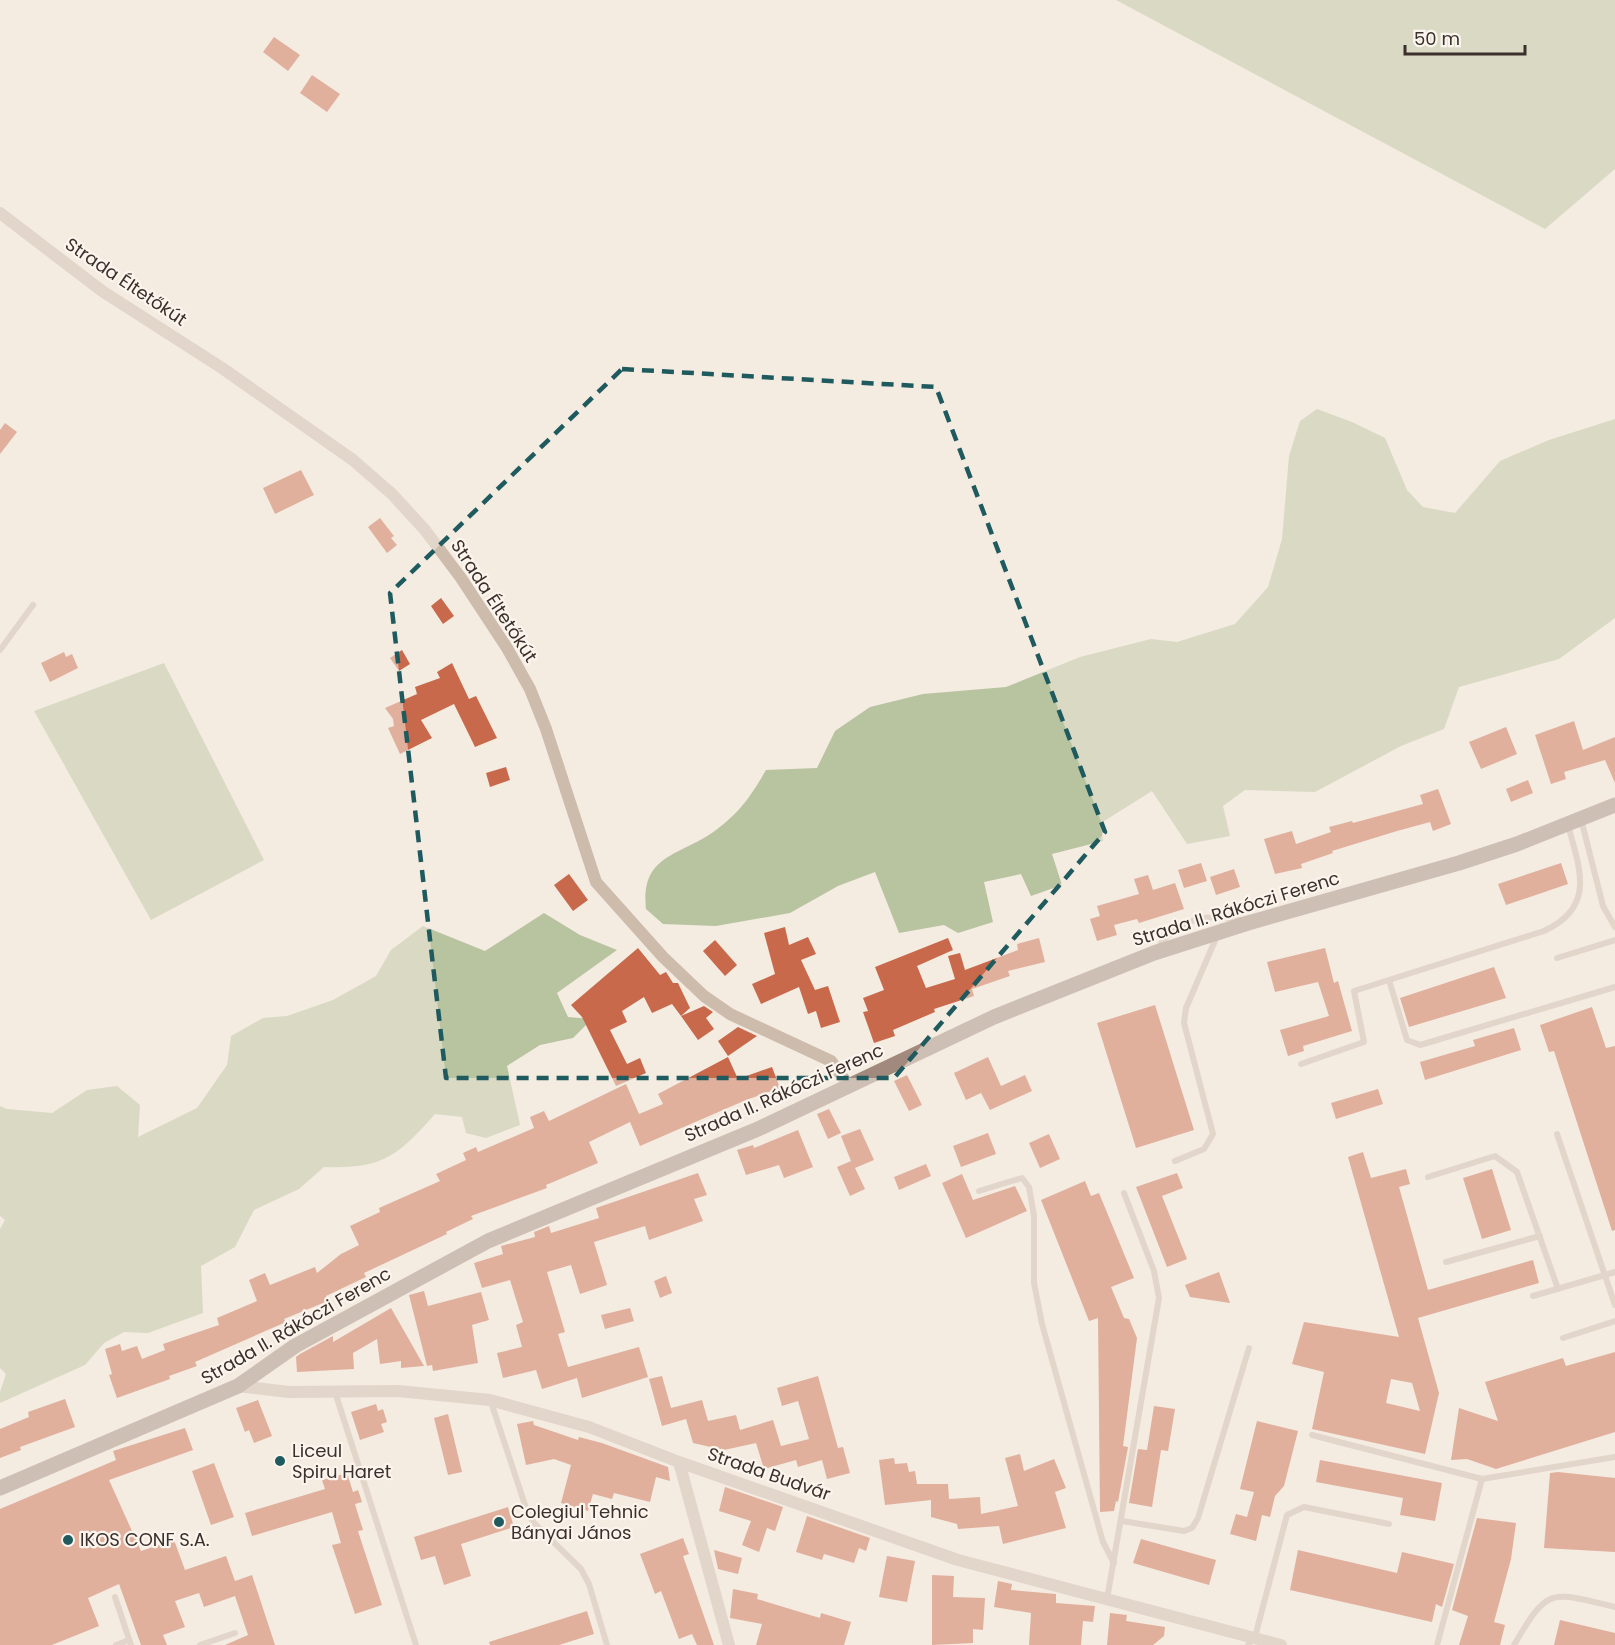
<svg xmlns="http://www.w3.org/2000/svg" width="1615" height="1645" font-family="Poppins,sans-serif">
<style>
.green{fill:#b8c4a0}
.building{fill:#c8694b;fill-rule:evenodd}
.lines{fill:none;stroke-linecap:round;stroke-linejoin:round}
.lane{stroke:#cdbbac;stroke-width:6}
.street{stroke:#cdbbac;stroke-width:12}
.secondary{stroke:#a18a7d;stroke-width:15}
.marked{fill:none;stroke:#1f5a5e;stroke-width:4.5;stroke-dasharray:12 8;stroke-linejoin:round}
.poi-dot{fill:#1f5a5e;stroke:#fbf5ee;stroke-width:2}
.labels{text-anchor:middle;stroke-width:4.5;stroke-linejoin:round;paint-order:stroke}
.street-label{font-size:18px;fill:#3b302b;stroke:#fbf5ee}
.poi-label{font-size:18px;fill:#3b302b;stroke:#fbf5ee;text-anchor:start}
</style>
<rect width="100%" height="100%" fill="#f4ebe1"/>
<!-- green -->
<g class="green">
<polygon points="1116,0 1615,0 1615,169 1545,229"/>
<path d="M 1317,409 L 1352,422 L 1385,438 L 1407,490 L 1423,507 L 1455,513 L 1500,461 L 1549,440 L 1615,419 L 1615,618 L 1559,659 L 1459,687 L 1444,729 L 1401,746 L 1315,792 L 1245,790 L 1223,806 L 1230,836 L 1187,844 L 1152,791 L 1101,823 L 1103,841 L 1052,854 L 1062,885 L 1031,896 L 1021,874 L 984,882 L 993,922 L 958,933 L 944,925 L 899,933 L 875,872 L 838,886 L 790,913 L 716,926 L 663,924 L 646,909 C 640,853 682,856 716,830 C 740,812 751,796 766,770 L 817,768 L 835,731 L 870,707 L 923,694 L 1006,687 L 1080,657 L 1151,639 L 1177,642 L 1235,624 L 1268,587 L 1282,539 L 1289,456 L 1300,421 Z"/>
<polygon points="164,663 264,860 151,920 34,711"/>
<path d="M 544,913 L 580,935 L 617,950 L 557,993 L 568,1017 L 592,1019 L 573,1038 L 540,1045 L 507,1066 L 520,1125 L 486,1138 L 466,1133 L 462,1117 L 435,1114 C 397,1157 382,1169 324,1167 L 299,1189 L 254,1210 L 235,1247 L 201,1266 L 203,1313 L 148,1333 L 124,1332 L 104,1343 L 85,1365 L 0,1403 L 0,1392 L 6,1374 L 0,1368 L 0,1229 L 5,1220 L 0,1216 L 0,1106 L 7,1109 L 52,1113 L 87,1090 L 117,1086 L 140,1105 L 138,1137 L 197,1108 L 227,1065 L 231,1036 L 263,1018 L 287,1016 L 333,1000 L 376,976 L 391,950 L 423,926 L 485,951 Z"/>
</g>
<!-- building -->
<g class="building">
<polygon points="274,37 300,55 288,71 263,52"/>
<polygon points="312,75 340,94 327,112 300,93"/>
<polygon points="5,423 17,432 0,454 0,430"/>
<polygon points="301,470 314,495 275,514 263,488"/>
<polygon points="380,518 394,536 391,538 397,545 387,553 368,527"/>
<polygon points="441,598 454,616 443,624 431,606"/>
<polygon points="402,650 410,664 399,671 390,658"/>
<polygon points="64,652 66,657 72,654 78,668 50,682 41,663"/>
<polygon points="452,663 469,699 476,696 497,738 475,747 454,704 421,720 432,738 400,754 388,728 394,726 393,719 385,708 417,694 415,687 440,678 437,672"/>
<polygon points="1574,721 1583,750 1615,737 1615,783 1605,760 1564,772 1566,779 1551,784 1535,735"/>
<polygon points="1506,727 1517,754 1481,769 1469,742"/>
<polygon points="506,767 510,780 490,787 486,773"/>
<polygon points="1528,780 1533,793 1511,802 1506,789"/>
<polygon points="1438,789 1451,824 1433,831 1430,822 1397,831 1332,851 1333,853 1301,864 1302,868 1275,874 1264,839 1292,831 1296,844 1331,832 1329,827 1352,821 1353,823 1423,804 1420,795"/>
<polygon points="1201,863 1207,881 1184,888 1178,870"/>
<polygon points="1561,863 1568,884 1506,905 1498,884"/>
<polygon points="1234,869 1240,887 1216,895 1210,877"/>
<polygon points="569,874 588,900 573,911 554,885"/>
<polygon points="1148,875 1153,890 1175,883 1184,909 1139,923 1137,919 1114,925 1117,935 1097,941 1090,919 1100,916 1097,906 1139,894 1134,879"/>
<polygon points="785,927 789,945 808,937 816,954 801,960 815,990 828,986 840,1022 821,1028 816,1011 808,1014 799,987 761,1004 752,984 775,974 764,933"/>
<polygon points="948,938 953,950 917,966 926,988 955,979 948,956 960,953 965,970 1018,950 1017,944 1039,938 1045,962 1008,971 1010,976 972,989 974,996 934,1009 935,1012 893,1030 895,1036 874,1043 863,1012 868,1011 863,998 884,990 875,967"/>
<polygon points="715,940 737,965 725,976 703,951"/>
<polygon points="638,948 660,975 666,972 673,983 678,983 690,1008 681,1016 672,1004 652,1013 644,997 622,1011 627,1022 610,1030 627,1064 640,1058 646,1073 616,1086 582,1017 571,1005"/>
<polygon points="1325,948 1334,983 1338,981 1352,1031 1303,1046 1304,1051 1288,1056 1280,1030 1329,1016 1318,982 1275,992 1267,962"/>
<polygon points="1494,967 1506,998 1409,1027 1400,998"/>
<polygon points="1155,1005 1194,1130 1136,1148 1097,1023"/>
<polygon points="704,1006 713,1012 706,1018 714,1029 698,1040 681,1016"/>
<polygon points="1592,1007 1606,1048 1615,1046 1615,1230 1612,1231 1554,1051 1549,1052 1540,1025"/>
<polygon points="738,1027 757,1036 728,1056 718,1041"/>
<polygon points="1514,1028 1521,1050 1425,1080 1420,1062 1475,1046 1473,1040"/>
<polygon points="728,1057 738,1079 772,1067 780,1088 746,1100 640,1146 630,1122 589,1142 598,1163 546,1185 547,1188 471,1216 473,1219 446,1232 447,1234 364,1273 366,1277 326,1296 328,1301 284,1319 286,1322 195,1362 197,1366 169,1376 170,1379 117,1398 109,1375 112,1374 105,1349 120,1344 122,1351 137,1346 142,1359 165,1350 163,1344 219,1325 217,1318 257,1301 249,1280 265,1273 270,1285 315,1267 317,1273 341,1254 359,1245 350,1226 380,1212 379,1208 440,1181 436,1174 466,1160 463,1153 476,1147 478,1152 534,1128 530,1117 544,1111 549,1121 626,1084 639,1114 663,1104 658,1094"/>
<polygon points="988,1057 1001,1086 1025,1075 1032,1091 990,1110 981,1093 966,1100 954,1073"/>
<polygon points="907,1075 922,1105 909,1111 894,1081"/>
<polygon points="1378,1089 1383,1104 1336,1119 1331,1103"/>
<polygon points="829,1109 841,1133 828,1139 817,1114"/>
<polygon points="860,1129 874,1160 855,1168 865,1189 850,1196 837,1167 851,1161 841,1136"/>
<polygon points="798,1130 813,1167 784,1178 779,1165 746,1175 737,1150 753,1145 754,1148"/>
<polygon points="988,1133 996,1154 961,1167 953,1146"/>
<polygon points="1049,1134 1060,1159 1040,1168 1029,1143"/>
<path d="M 1363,1152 L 1371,1178 L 1406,1169 L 1410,1184 L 1399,1187 L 1428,1290 L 1533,1260 L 1539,1283 L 1418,1318 L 1439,1393 L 1425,1454 L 1312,1429 L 1324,1372 L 1292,1364 L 1304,1322 L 1399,1337 L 1348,1157 ZM 1391,1379 L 1412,1383 L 1420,1411 L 1386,1403 Z"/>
<polygon points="926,1164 931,1176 899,1190 894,1177"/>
<polygon points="1492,1169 1511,1230 1482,1239 1463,1178"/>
<polygon points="698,1173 707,1195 694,1199 703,1221 649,1240 645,1226 594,1242 607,1285 580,1294 571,1265 547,1272 565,1332 558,1334 568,1367 639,1347 648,1377 582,1398 577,1378 542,1389 536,1370 503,1378 497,1353 522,1347 516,1325 523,1322 510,1280 482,1288 474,1263 503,1254 501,1246 535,1237 534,1232 549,1226 551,1233 599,1218 596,1208"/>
<polygon points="1177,1173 1183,1188 1162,1196 1187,1259 1167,1267 1136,1187"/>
<polygon points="962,1174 973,1200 1015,1186 1027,1211 966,1238 942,1183"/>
<polygon points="1085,1181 1091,1196 1099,1193 1134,1278 1111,1287 1124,1318 1129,1319 1137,1338 1123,1446 1128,1447 1118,1502 1116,1501 1114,1511 1100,1512 1098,1318 1089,1321 1041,1200"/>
<polygon points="1219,1272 1230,1303 1190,1297 1185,1285"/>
<polygon points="666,1276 672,1293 660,1298 654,1281"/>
<polygon points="424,1291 428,1306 481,1292 489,1320 472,1325 478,1363 433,1371 432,1365 427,1366 409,1295"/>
<polygon points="391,1308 424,1366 401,1368 401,1361 380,1364 377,1339 353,1353 354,1369 297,1372 296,1357 300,1354 333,1336 333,1342"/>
<polygon points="630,1308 634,1321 605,1329 601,1315"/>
<polygon points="1615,1352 1615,1432 1496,1469 1467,1459 1451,1460 1459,1408 1498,1421 1485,1382 1563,1358 1566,1366"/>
<polygon points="662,1376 671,1408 702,1400 708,1421 736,1415 740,1430 773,1420 781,1446 809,1439 798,1401 782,1406 777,1388 818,1376 838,1448 843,1447 850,1473 827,1479 822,1460 798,1467 796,1460 764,1469 756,1443 724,1450 693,1443 686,1419 662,1426 649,1379"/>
<polygon points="65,1399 75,1427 20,1447 21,1450 0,1458 0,1429 29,1417 28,1412"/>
<polygon points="258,1400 272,1436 254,1443 249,1430 245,1432 236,1408"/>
<polygon points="376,1404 378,1411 383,1409 387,1422 381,1424 384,1432 360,1440 351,1412"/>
<polygon points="1154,1406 1175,1409 1168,1451 1161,1450 1152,1507 1129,1503 1138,1449 1147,1450"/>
<polygon points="448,1414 462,1472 448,1475 434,1418"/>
<polygon points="533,1421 534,1425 578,1440 579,1437 602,1443 668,1467 670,1481 656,1477 650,1502 614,1493 612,1499 593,1494 588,1511 561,1503 571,1465 554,1459 526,1465 517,1424"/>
<polygon points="1257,1421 1298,1431 1284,1486 1275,1496 1270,1517 1262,1515 1256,1541 1230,1534 1236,1514 1247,1517 1254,1492 1240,1489"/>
<polygon points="185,1428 193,1450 109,1480 141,1551 174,1540 185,1570 226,1556 235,1581 252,1575 275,1645 225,1645 248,1635 235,1596 204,1607 199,1593 175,1601 185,1627 163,1635 167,1645 141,1645 119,1584 88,1598 99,1626 52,1645 0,1645 0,1509 116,1460 113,1451"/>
<polygon points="1020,1454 1024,1471 1054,1459 1066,1488 1055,1492 1066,1528 1003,1544 999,1526 958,1529 957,1524 931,1517 931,1500 885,1505 879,1460 894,1458 895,1464 907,1463 909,1472 915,1471 917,1484 948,1484 949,1499 980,1497 981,1514 1018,1506 1005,1458"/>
<polygon points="1320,1460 1442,1483 1435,1521 1400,1515 1403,1498 1316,1482"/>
<polygon points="214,1463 234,1517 211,1525 192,1471"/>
<polygon points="1558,1472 1615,1478 1615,1552 1544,1548 1550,1473"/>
<polygon points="347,1473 353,1492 358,1490 362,1502 355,1504 363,1530 358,1531 382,1605 355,1614 332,1545 341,1543 332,1512 252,1536 245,1513 325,1489 322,1480"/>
<polygon points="725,1487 783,1507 775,1531 767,1528 759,1552 742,1545 751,1521 719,1511"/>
<polygon points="508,1507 514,1527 461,1544 471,1576 444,1585 435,1556 421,1560 414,1537"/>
<polygon points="807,1516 870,1538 866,1551 859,1548 854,1563 824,1554 822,1560 796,1552"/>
<polygon points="1477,1518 1516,1523 1511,1559 1494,1622 1505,1625 1500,1645 1459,1645 1468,1616 1452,1610"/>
<polygon points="683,1538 689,1554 683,1556 714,1645 697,1645 692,1634 679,1639 661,1591 655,1594 640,1554"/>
<polygon points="1141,1539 1216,1560 1209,1585 1133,1563"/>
<polygon points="714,1550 742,1558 738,1574 718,1569"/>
<polygon points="1298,1550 1397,1573 1402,1552 1454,1564 1442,1607 1436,1604 1432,1622 1290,1590"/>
<polygon points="887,1556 915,1561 907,1602 879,1597"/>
<polygon points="932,1575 954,1576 953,1597 985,1598 983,1630 973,1629 973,1643 932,1645"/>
<polygon points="998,1581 1012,1584 1011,1590 1056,1594 1056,1603 1095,1606 1093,1622 1083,1621 1081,1645 1029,1645 1031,1613 994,1607"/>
<polygon points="733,1589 758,1594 757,1599 820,1618 821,1613 851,1622 844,1645 756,1645 762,1624 730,1618"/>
<polygon points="587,1611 594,1634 559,1645 490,1645 489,1642"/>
<polygon points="1110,1613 1127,1615 1126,1621 1165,1627 1164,1636 1153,1645 1107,1645"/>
<polygon points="1560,1620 1615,1633 1615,1645 1554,1645"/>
</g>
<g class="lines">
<!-- lane -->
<g class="lane">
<polyline points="0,650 33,605"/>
<polyline points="1581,819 1603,906 1615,927"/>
<path d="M 1158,948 C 1177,918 1211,912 1244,921"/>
<polyline points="1557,958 1615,940"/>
<polyline points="1389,980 1407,1040 1420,1045 1615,987"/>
<path d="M 1301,1064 L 1364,1042 L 1354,991 L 1544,931 C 1596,907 1580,870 1568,825"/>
<polyline points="1557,1134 1615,1305"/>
<polyline points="1175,1161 1204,1149 1213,1134 1184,1023 1186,1008 1217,936"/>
<polyline points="1428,1177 1495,1156 1517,1172 1558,1289"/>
<polyline points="979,1191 1022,1178 1029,1187 1034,1216 1034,1283 1042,1324 1103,1542 1114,1563"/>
<polyline points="1446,1262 1540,1236"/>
<polyline points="1533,1296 1615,1272"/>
<polyline points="1563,1338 1615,1321"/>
<polyline points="335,1392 416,1645"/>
<polyline points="491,1402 528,1514 534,1523 581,1569 589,1584 607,1645"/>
<polyline points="1312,1435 1482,1479 1437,1645"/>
<polyline points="1482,1479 1615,1457"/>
<polyline points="1122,1521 1184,1531 1192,1528 1198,1518 1249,1348"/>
<polyline points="115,1597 131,1645"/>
<polyline points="1107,1599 1159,1298 1154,1271 1124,1193"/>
<polyline points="116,1645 129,1640"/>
<polyline points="200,1645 235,1633"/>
<polyline points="1248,1645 1255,1637 1287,1515 1304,1507 1389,1524"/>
<path d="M 1514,1645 C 1549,1585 1550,1592 1615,1607"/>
</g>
<!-- street -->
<g class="street">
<polyline points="0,213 102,291 222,368 353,460 392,494 425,530 461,578 507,648 530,689 546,729 596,882 663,957 704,996 730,1014 831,1061 849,1086"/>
<polyline points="238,1386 289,1392 398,1391 490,1400 589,1427 679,1462 958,1560 1281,1645"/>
<polyline points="679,1462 729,1645"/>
</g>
<!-- secondary -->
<polyline class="secondary" points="0,1488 238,1386 295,1346 488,1241 758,1129 994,1017 1154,953 1248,923 1459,863 1517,844 1615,805"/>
</g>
<!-- marked area -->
<path d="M0 0H1615V1645H0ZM 622,369 L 936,387 L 1105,832 L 894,1078 L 446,1078 L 390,593 Z" fill="#f4ebe1" fill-opacity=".55" fill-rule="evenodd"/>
<path class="marked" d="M 622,369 L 936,387 L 1105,832 L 894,1078 L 446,1078 L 390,593 Z"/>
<!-- markers -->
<g class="poi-dot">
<circle cx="280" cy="1461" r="6"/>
<circle cx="499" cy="1522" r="6"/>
<circle cx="68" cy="1540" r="6"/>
</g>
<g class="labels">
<!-- street labels -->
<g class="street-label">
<text transform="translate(126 282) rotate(34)" y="6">Strada Éltetőkút</text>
<text transform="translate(494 601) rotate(57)" y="6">Strada Éltetőkút</text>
<text transform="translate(1236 909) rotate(-17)" y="6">Strada II. Rákóczi Ferenc</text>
<text transform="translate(784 1093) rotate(-24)" y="6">Strada II. Rákóczi Ferenc</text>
<text transform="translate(296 1326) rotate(-30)" y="6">Strada II. Rákóczi Ferenc</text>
<text transform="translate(769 1474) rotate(19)" y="6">Strada Budvár</text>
</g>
<!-- poi labels -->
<g class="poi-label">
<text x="292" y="1457">Liceul<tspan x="292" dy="21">Spiru Haret</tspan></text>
<text x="511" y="1518">Colegiul Tehnic<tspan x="511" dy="21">Bányai János</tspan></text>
<text x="80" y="1546">IKOS CONF S.A.</text>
</g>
</g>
<!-- scale -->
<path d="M1405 45v9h120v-9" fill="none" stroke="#3b302b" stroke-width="3"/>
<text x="1414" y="45" font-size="18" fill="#3b302b" stroke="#fbf5ee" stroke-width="4.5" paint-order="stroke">50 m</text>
</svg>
